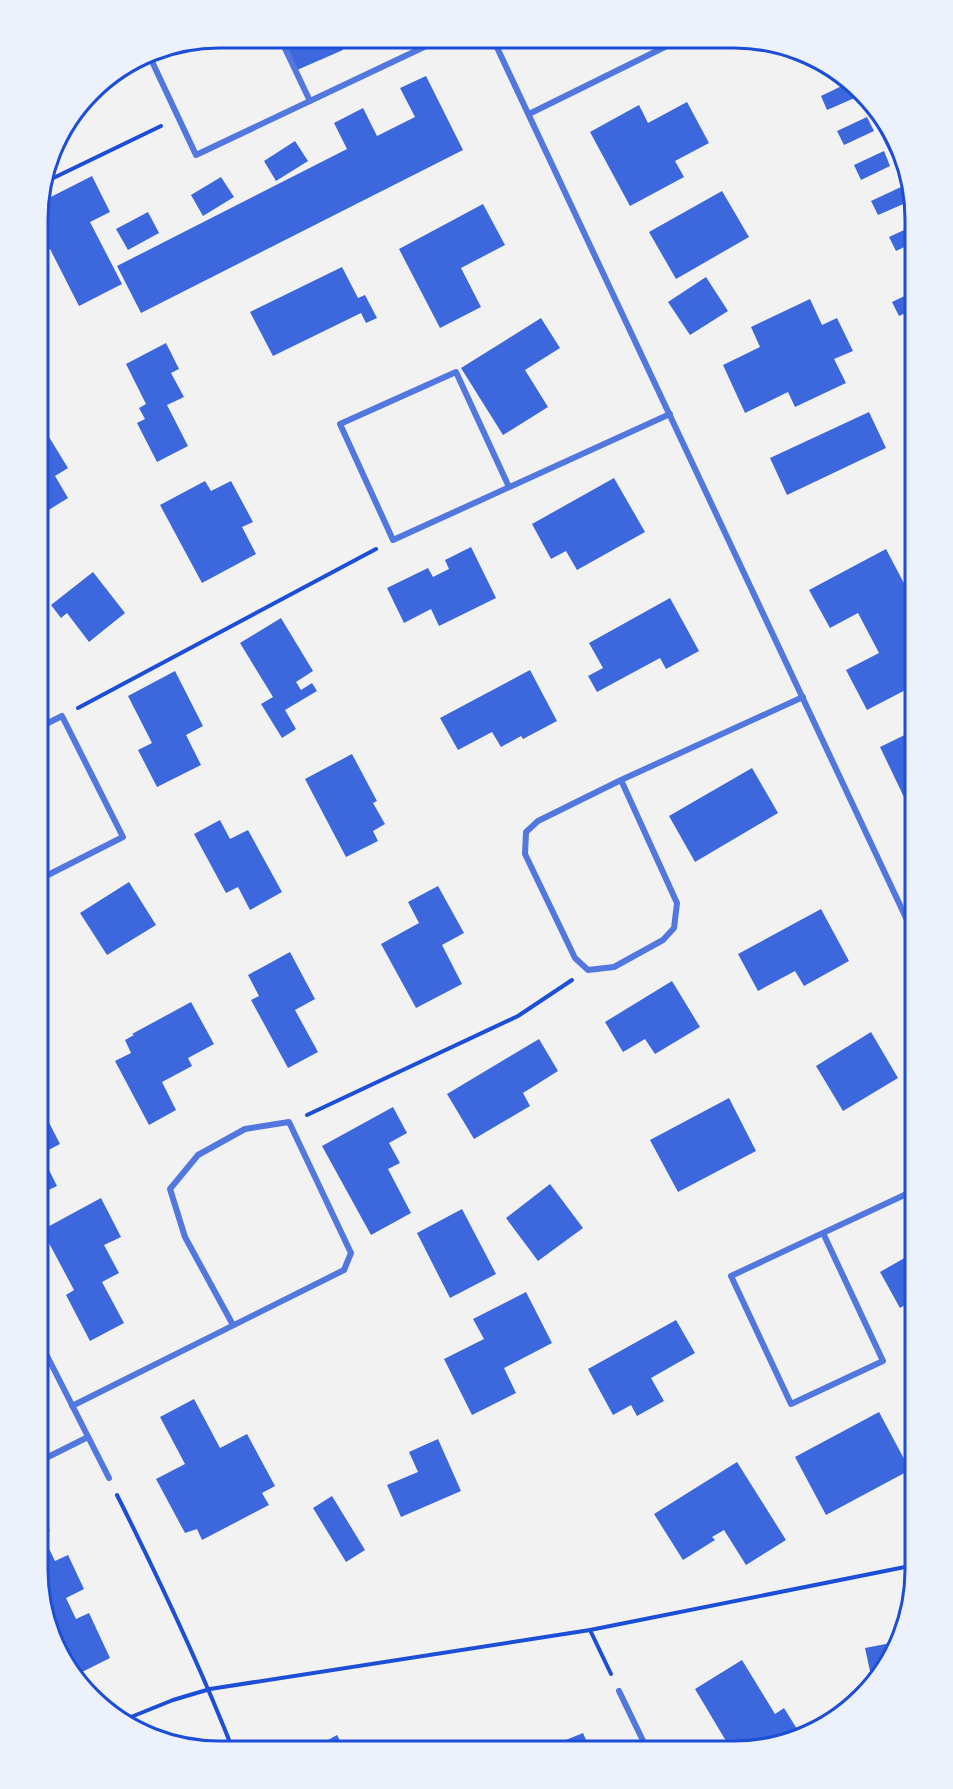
<svg xmlns="http://www.w3.org/2000/svg" width="953" height="1789" font-family="'Zilla Slab',serif">
<style>
.building{fill:#3d67dc}
.lines{fill:none;stroke-linecap:round;stroke-linejoin:round}
.path{stroke:#1d4ed8;stroke-width:4}
.minor{stroke:#5277de;stroke-width:6}
.rim{fill:none;stroke:#1d4ed8;stroke-width:3}
</style>
<rect width="100%" height="100%" fill="#f2f2f2"/>
<!-- building -->
<g class="building">
<polygon points="313,38 338,38 343,50 297,70 288,49"/>
<polygon points="426,76 463,150 141,313 117,266 347,149 334,123 363,108 377,136 415,117 400,88"/>
<polygon points="850,82 857,97 827,110 821,96"/>
<polygon points="687,102 709,143 675,161 684,177 630,206 590,132 639,105 648,123"/>
<polygon points="868,105 906,161 912,198 867,106"/>
<polygon points="867,117 874,131 844,145 837,131"/>
<polygon points="295,141 308,161 276,181 264,161"/>
<polygon points="884,151 890,166 861,180 854,165"/>
<polygon points="92,176 110,212 90,222 122,284 79,306 50,249 39,254 39,203"/>
<polygon points="221,177 234,197 203,216 191,195"/>
<polygon points="901,187 908,202 878,215 871,201"/>
<polygon points="722,191 749,237 676,279 649,232"/>
<polygon points="483,204 505,245 461,268 481,307 440,328 399,249"/>
<polygon points="148,212 159,233 128,250 116,229"/>
<polygon points="915,225 915,242 896,251 889,237"/>
<polygon points="342,267 358,298 365,295 377,318 366,323 361,313 273,356 250,312"/>
<polygon points="706,277 728,311 690,335 668,302"/>
<polygon points="915,291 915,309 899,316 892,302"/>
<polygon points="810,299 822,325 837,318 853,351 834,359 846,383 795,407 788,392 745,413 723,365 760,347 751,327"/>
<polygon points="541,318 560,348 525,370 548,407 503,435 461,368"/>
<polygon points="915,326 915,344 913,345 906,331"/>
<polygon points="166,343 179,369 171,373 184,397 167,405 188,446 157,462 137,423 145,419 139,408 146,404 126,364"/>
<polygon points="869,412 886,448 787,495 770,458"/>
<polygon points="49,437 68,468 55,476 68,498 39,516 39,444"/>
<polygon points="614,478 645,532 577,570 566,551 551,559 532,524"/>
<polygon points="205,481 211,491 231,481 253,522 242,527 256,554 202,583 160,505"/>
<polygon points="471,547 496,598 439,626 431,609 404,623 387,588 428,568 433,577 449,569 445,560"/>
<polygon points="886,549 907,589 915,584 915,685 867,710 846,670 879,653 858,613 830,628 809,590"/>
<polygon points="93,572 125,613 89,642 67,613 61,618 51,605"/>
<polygon points="670,598 699,651 666,669 660,658 597,692 588,676 603,668 589,643"/>
<polygon points="281,618 313,671 296,682 301,690 312,683 317,691 285,710 296,729 282,738 261,704 273,697 240,643"/>
<polygon points="530,670 557,721 523,739 521,736 501,747 492,732 458,750 440,718"/>
<polygon points="175,671 203,726 186,735 201,765 157,787 138,750 152,743 128,696"/>
<polygon points="915,730 915,820 880,747"/>
<polygon points="352,754 377,801 373,803 385,824 373,831 378,841 346,857 305,779"/>
<polygon points="752,768 778,813 695,862 669,816"/>
<polygon points="220,820 230,839 248,830 282,892 250,910 238,887 226,893 194,834"/>
<polygon points="129,882 156,925 107,955 80,913"/>
<polygon points="438,886 464,933 442,945 462,984 416,1008 381,944 419,923 408,902"/>
<polygon points="821,909 849,961 804,986 795,971 758,991 738,954"/>
<polygon points="290,952 315,999 295,1010 318,1052 288,1068 251,1000 259,996 248,975"/>
<polygon points="672,981 700,1027 655,1054 645,1039 623,1052 605,1022"/>
<polygon points="191,1002 214,1044 188,1058 192,1066 162,1082 176,1110 149,1125 115,1061 131,1053 125,1040 134,1035 132,1034"/>
<polygon points="871,1032 898,1078 843,1111 816,1066"/>
<polygon points="539,1039 558,1071 523,1093 530,1106 474,1139 447,1094"/>
<polygon points="729,1098 756,1151 678,1192 650,1140"/>
<polygon points="38,1101 60,1144 41,1154 57,1186 38,1195"/>
<polygon points="393,1107 407,1133 389,1143 400,1163 388,1169 411,1213 371,1235 322,1146"/>
<polygon points="550,1184 583,1228 538,1261 506,1218"/>
<polygon points="101,1198 121,1237 104,1245 119,1273 102,1282 124,1323 90,1341 66,1295 74,1290 42,1230"/>
<polygon points="462,1209 496,1274 450,1298 417,1233"/>
<polygon points="915,1242 915,1299 900,1308 880,1272 915,1252 910,1245"/>
<polygon points="526,1292 552,1343 504,1368 516,1393 472,1415 444,1359 484,1339 473,1319"/>
<polygon points="676,1320 695,1353 651,1378 664,1401 637,1416 631,1405 613,1415 588,1369"/>
<polygon points="194,1399 220,1448 247,1434 275,1486 262,1493 269,1505 202,1540 197,1529 185,1533 156,1479 185,1464 160,1417"/>
<polygon points="879,1412 910,1470 826,1515 795,1457"/>
<polygon points="438,1439 461,1491 401,1517 387,1485 418,1472 409,1452"/>
<polygon points="737,1462 786,1540 746,1565 724,1530 712,1537 715,1540 683,1560 654,1514"/>
<polygon points="332,1496 365,1550 346,1562 313,1508"/>
<polygon points="38,1504 50,1531 42,1534 55,1561 68,1555 84,1589 66,1598 76,1619 89,1613 110,1658 78,1674 47,1628 38,1570"/>
<polygon points="901,1641 878,1681 873,1685 865,1648"/>
<polygon points="742,1660 775,1714 784,1708 797,1729 769,1746 732,1751 695,1689"/>
<polygon points="583,1733 591,1751 559,1751 556,1744"/>
<polygon points="337,1735 345,1750 310,1750"/>
</g>
<g class="lines">
<!-- path -->
<g class="path">
<polyline points="43,183 161,126"/>
<polyline points="78,708 376,549"/>
<polyline points="307,1115 518,1016 572,980"/>
<path d="M 117,1495 C 159,1579 199,1663 233,1750"/>
<polyline points="590,1630 611,1674"/>
<polyline points="121,1721 173,1700 210,1689 590,1630 915,1565"/>
</g>
<!-- minor -->
<g class="minor">
<polyline points="280,38 310,101"/>
<polyline points="493,39 915,937"/>
<polyline points="148,53 196,155 441,39"/>
<polyline points="529,114 679,40"/>
<polyline points="509,487 456,372 340,424 393,540 670,414"/>
<polyline points="621,780 677,903 674,928 663,940 614,967 588,970 575,958 525,854 526,832 538,821 621,780 803,697"/>
<polyline points="38,880 123,837 62,716 38,728"/>
<polyline points="823,1233 883,1361 791,1404 731,1276 915,1190"/>
<polyline points="38,1338 109,1478"/>
<polyline points="72,1406 344,1270 351,1253 289,1122 245,1129 198,1155 170,1189 185,1237 233,1325"/>
<polyline points="38,1462 88,1437"/>
<polyline points="619,1691 648,1751"/>
</g>
</g>
<!-- crop -->
<path d="M0 0H953V1789H0ZM219 48H734A171 171 0 0 1 905 219V1570A171 171 0 0 1 734 1741H219A171 171 0 0 1 48 1570V219A171 171 0 0 1 219 48Z" fill="#edf1fc" fill-rule="evenodd"/>
<path class="rim" d="M219 48H734A171 171 0 0 1 905 219V1570A171 171 0 0 1 734 1741H219A171 171 0 0 1 48 1570V219A171 171 0 0 1 219 48Z"/>
</svg>
